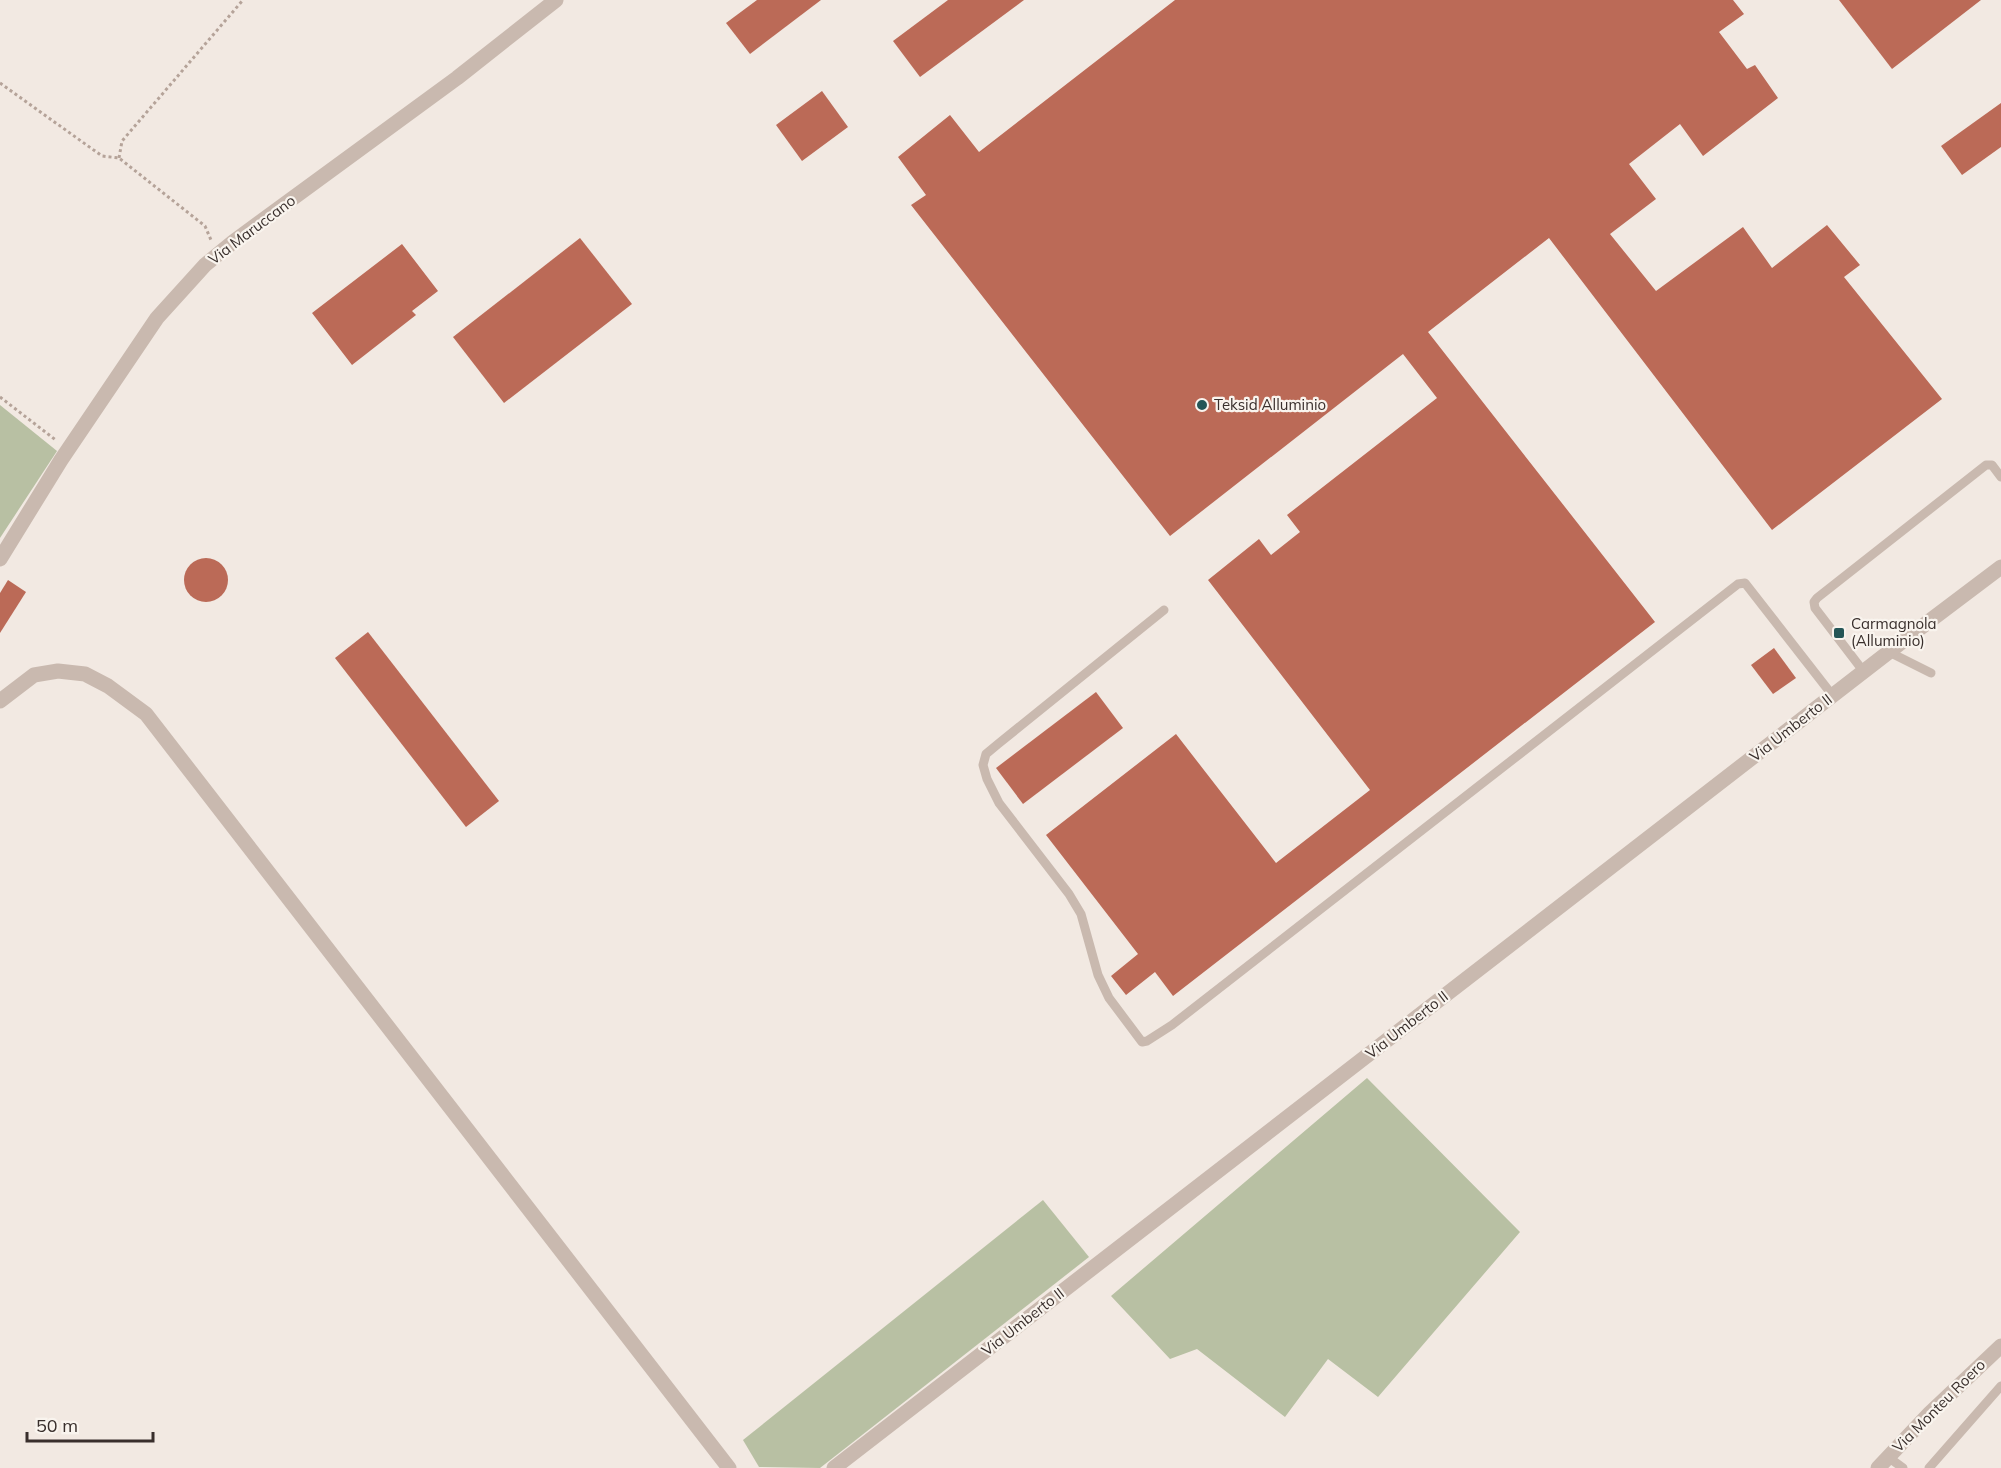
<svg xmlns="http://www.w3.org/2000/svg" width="2001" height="1468" font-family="Mulish,sans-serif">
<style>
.green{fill:#b8c0a3}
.building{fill:#bb6a57}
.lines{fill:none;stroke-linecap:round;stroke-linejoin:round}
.path{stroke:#b5a399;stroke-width:3;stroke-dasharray:3 3;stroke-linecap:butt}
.service{stroke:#c9b9af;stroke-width:9}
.minor{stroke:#c9b9af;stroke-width:15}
.tertiary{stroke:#c9b9af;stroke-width:15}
.poi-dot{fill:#255657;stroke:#f9f4ee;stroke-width:2}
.labels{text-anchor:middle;stroke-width:4.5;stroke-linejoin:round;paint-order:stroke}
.street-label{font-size:15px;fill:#392f2c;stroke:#f9f4ee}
.poi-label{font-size:15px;fill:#392f2c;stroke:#f9f4ee;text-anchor:start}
</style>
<rect width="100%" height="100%" fill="#f2e9e2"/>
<!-- green -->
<g class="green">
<polygon points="0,405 57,451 0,538"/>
<polygon points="1367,1078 1520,1232 1378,1397 1328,1359 1285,1417 1197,1349 1170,1359 1111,1296"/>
<polygon points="1043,1200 1089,1257 820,1468 759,1467 743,1440"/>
</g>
<!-- building -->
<g class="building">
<polygon points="757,0 821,0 750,54 726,23"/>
<polygon points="948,0 1024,0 920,77 893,41"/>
<polygon points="1175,0 1733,0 1744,14 1719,32 1747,69 1755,65 1778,98 1703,156 1680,124 1629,164 1656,199 1610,234 1656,291 1743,227 1772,268 1827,225 1860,265 1844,277 1942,399 1772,530 1549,238 1428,332 1655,622 1173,996 1155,972 1126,995 1111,976 1138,954 1046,835 1176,734 1276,863 1370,790 1208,580 1259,539 1271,555 1300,532 1287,515 1437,398 1403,354 1170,536 911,205 926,195 898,157 950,115 979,152"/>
<polygon points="1839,0 1981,0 1892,69"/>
<polygon points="822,91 848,127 802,161 776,125"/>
<polygon points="2001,103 2001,147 1962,175 1941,146"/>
<polygon points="580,238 632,304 504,403 453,337"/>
<polygon points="402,244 438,291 412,311 416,315 352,365 312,313"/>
<circle cx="206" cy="580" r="22"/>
<polygon points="8,580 26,592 0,633 0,593"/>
<polygon points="368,632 499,801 466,827 335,658"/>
<polygon points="1774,648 1796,678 1773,694 1751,665"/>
<polygon points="1096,692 1123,728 1023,804 996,768"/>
</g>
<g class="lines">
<!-- path -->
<g class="path">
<polyline points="0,83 102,156 119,158 205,226 211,240"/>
<polyline points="119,158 122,141 243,0"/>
<polyline points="0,397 57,441"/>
</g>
<!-- service -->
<g class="service">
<polyline points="1164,610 998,744 986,754 983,765 987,779 999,803 1069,894 1081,914 1098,975 1109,998 1142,1042 1147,1041 1172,1025 1738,584 1745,583 1833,696"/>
<polyline points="1889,652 1931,673"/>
<polyline points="1864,672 1815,608 1814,602 1817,598 1986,465 1992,465 2001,477"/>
<polyline points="1888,1457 1903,1468"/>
<polyline points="1929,1468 2001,1386"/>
</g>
<!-- minor -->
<g class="minor">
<polyline points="0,559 61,460 157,318 205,265 233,242 457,78 556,0"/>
<polyline points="1878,1468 1930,1413 2001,1346"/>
</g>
<!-- tertiary -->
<g class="tertiary">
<polyline points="0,701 34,675 58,671 85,674 108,686 146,714 729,1468"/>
<polyline points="834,1468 1903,641 2001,567"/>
</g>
</g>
<!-- markers -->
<g class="poi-dot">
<circle cx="1202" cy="405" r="6"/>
<rect x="1833" y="627" width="12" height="12" rx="3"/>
</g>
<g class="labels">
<!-- street labels -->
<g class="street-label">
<text transform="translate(252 230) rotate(-37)" y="5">Via Maruccano</text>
<text transform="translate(1791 728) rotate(-38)" y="5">Via Umberto II</text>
<text transform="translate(1407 1025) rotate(-38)" y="5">Via Umberto II</text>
<text transform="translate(1023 1322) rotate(-38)" y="5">Via Umberto II</text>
<text transform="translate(1939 1406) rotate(-45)" y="5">Via Monteu Roero</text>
</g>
<!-- poi labels -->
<g class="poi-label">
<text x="1214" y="410">Teksid Alluminio</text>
<text x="1851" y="629">Carmagnola<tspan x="1851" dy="17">(Alluminio)</tspan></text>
</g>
</g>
<!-- scale -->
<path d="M27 1432v9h126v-9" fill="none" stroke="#392f2c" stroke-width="3"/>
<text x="36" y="1432" font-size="18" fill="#392f2c" stroke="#f9f4ee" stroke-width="4.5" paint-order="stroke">50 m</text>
</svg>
